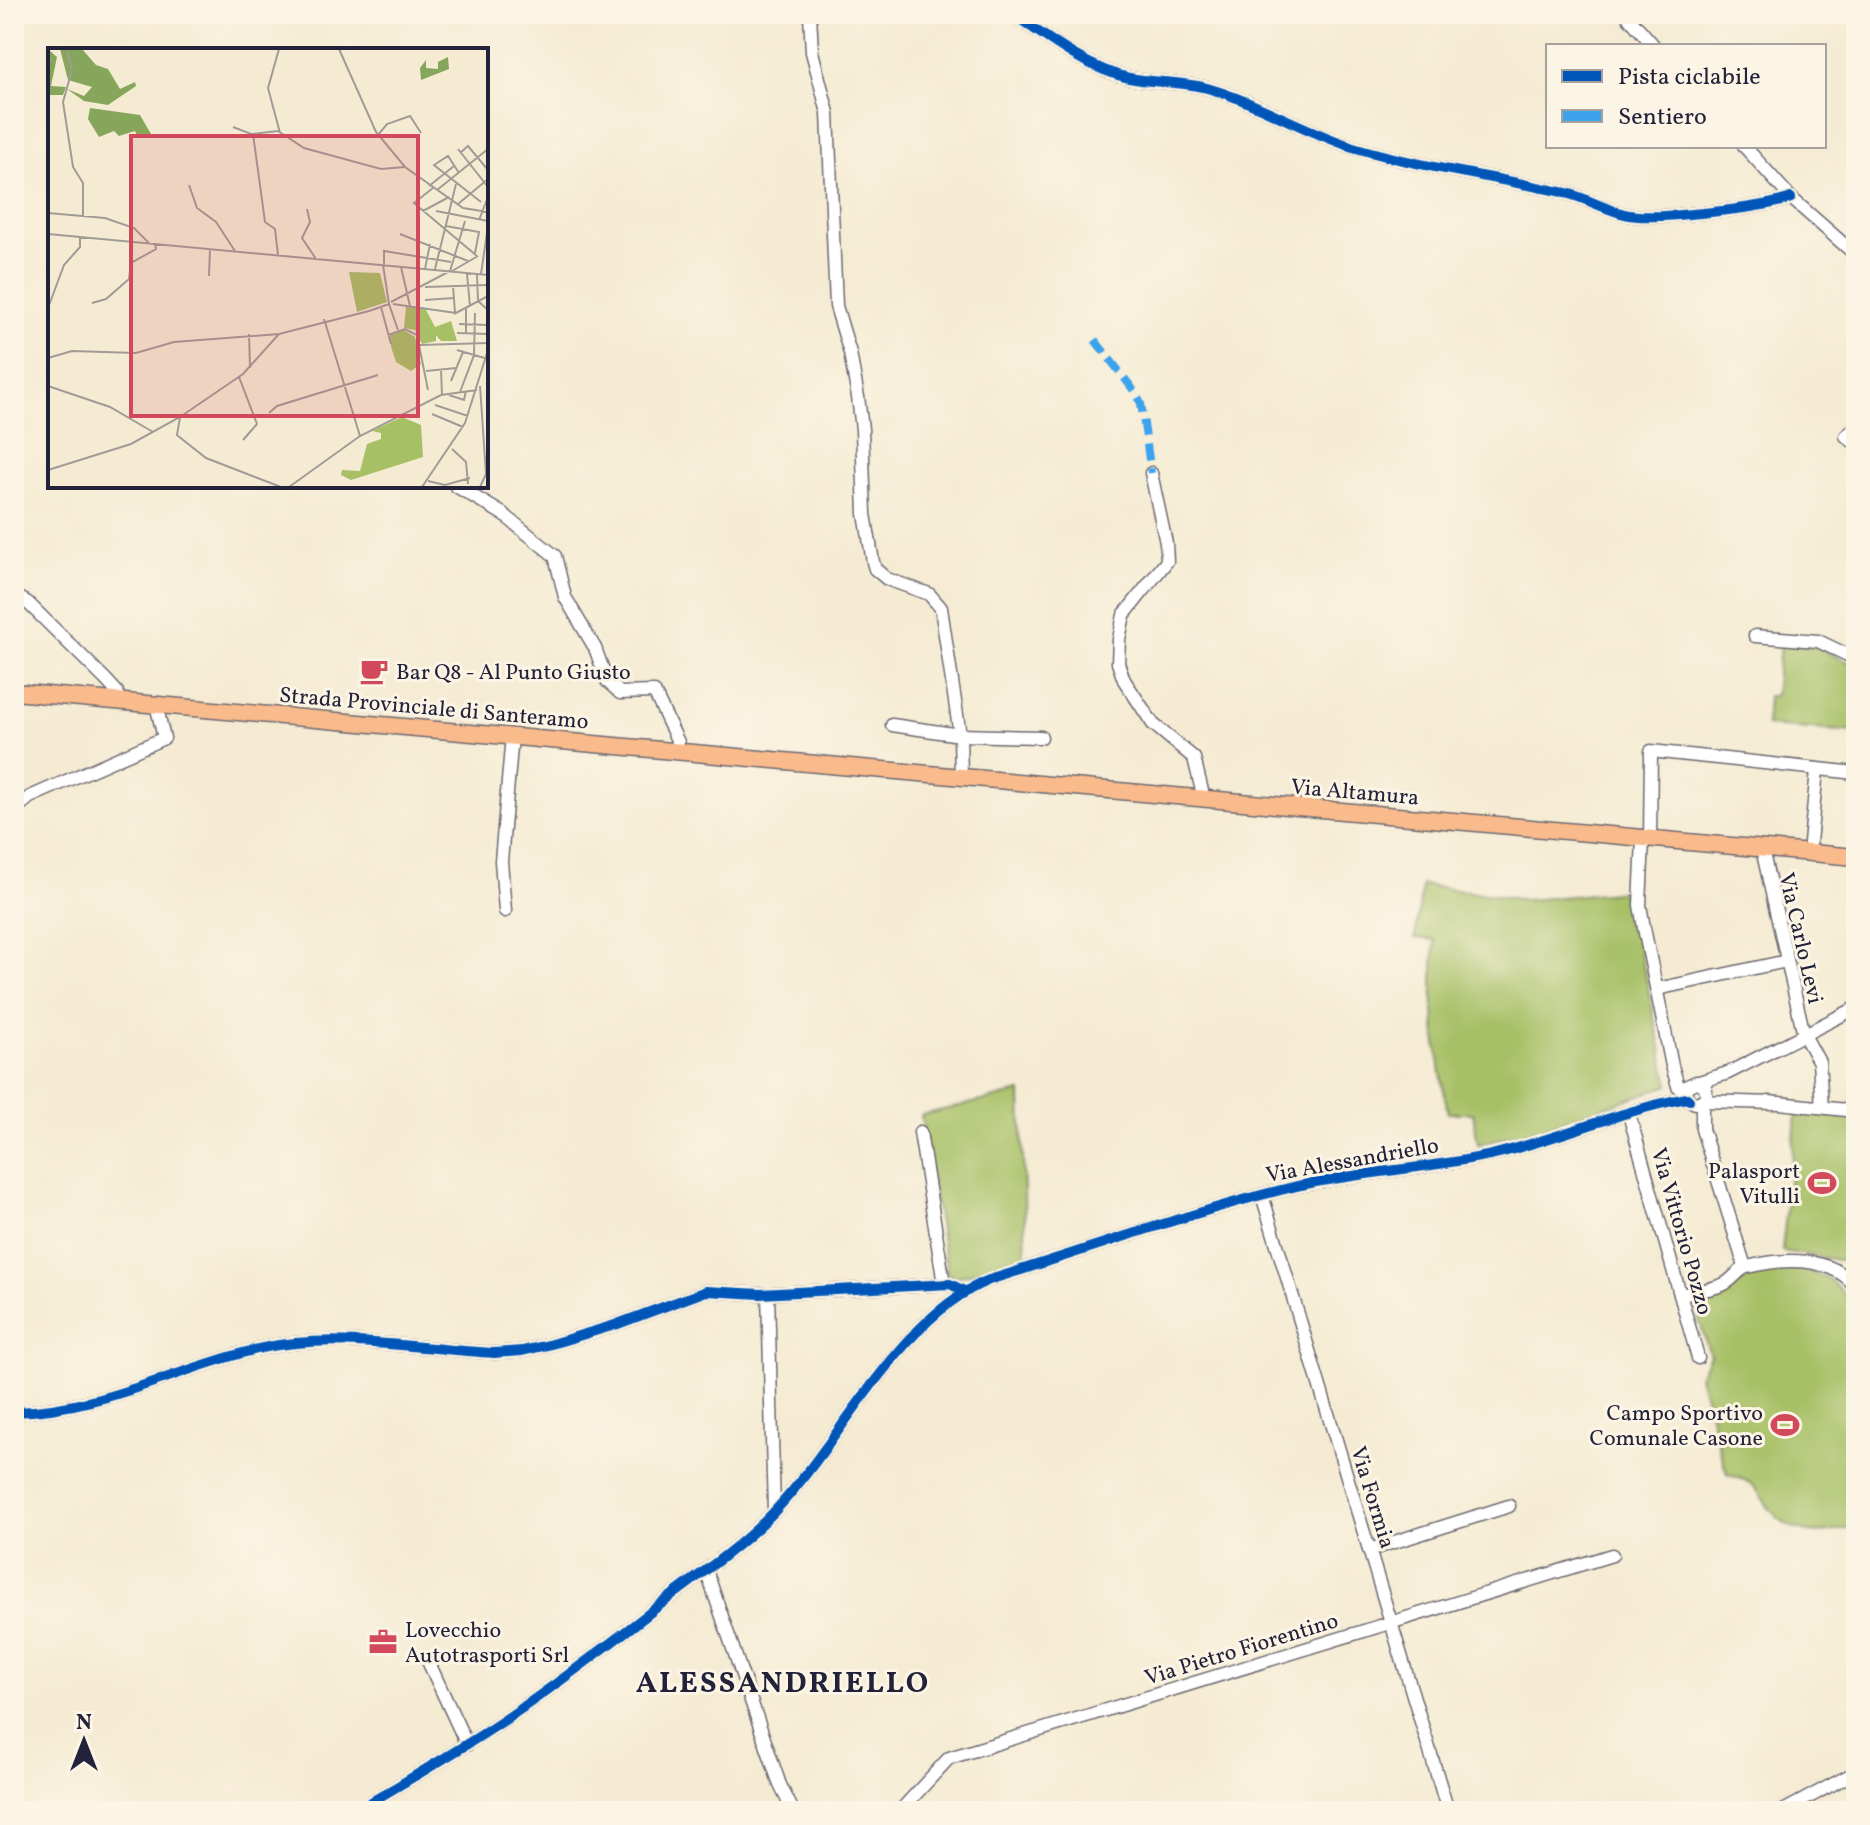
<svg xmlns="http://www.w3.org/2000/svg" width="1870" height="1825" font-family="Vollkorn,serif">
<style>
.green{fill:#a7c066;stroke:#647150;stroke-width:2}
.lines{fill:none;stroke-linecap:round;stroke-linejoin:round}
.minor-casing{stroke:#6c6870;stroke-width:15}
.major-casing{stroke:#6c6870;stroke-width:19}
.minor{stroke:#fff;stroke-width:12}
.major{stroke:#fabb8c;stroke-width:16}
.quiet{stroke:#3ea2ec;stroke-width:8;stroke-dasharray:16 8;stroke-linecap:butt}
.cycleway-casing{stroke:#fcf5e5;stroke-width:15}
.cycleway{stroke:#0057b8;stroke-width:10}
.labels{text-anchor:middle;stroke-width:6;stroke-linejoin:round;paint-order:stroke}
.poi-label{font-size:22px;fill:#22223b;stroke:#fcf5e5;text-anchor:start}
.street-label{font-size:22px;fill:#22223b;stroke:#fcf5e5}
.district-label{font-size:30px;font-weight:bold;letter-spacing:2px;fill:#22223b;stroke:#fcf5e5}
.inset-road{fill:none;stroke:#a19b96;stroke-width:2}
.view{fill:#d1495b;fill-opacity:0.15;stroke:#d1495b;stroke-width:4}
.inset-edge{fill:none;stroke:#22223b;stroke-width:4}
</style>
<rect width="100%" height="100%" fill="#fcf5e5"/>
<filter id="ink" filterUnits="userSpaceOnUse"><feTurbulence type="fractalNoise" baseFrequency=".0125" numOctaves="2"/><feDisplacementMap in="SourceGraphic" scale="16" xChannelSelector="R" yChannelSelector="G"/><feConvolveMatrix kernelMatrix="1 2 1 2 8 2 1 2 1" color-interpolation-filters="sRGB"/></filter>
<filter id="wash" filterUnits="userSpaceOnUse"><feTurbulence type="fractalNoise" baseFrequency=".006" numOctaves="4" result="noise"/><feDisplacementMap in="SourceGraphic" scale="32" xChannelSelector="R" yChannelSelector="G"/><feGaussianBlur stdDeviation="1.8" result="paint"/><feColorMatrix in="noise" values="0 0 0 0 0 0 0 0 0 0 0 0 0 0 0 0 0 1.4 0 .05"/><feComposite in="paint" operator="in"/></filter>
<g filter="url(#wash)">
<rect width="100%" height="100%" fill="#f5ebd3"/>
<!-- green -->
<g class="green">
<polygon points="1780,645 1817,647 1856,666 1856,732 1766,726 1768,696 1775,696"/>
<path d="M 1422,885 L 1526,900 L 1627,891 L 1669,1085 L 1538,1130 L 1478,1144 L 1473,1113 L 1448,1113 C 1437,1055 1429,999 1435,940 L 1415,938 Z"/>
<polygon points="1021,1092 1026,1261 952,1278 947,1272 921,1115"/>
<polygon points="1797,1110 1856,1116 1856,1263 1782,1251"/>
<path d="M 1779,1267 C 1813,1266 1843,1282 1856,1315 L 1856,1525 C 1825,1537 1792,1537 1770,1509 C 1764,1502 1758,1489 1751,1484 C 1745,1479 1734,1477 1727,1474 L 1699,1376 L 1710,1356 L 1693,1298 L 1720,1293 L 1759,1271 Z"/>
</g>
</g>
<g filter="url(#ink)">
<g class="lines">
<defs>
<g id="minor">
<polyline points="810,14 812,52 828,113 836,306 850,353 858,397 862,429 865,514 873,562 875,569 887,579 929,594 941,608 960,735 961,777"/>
<path d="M 1013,14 C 1047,38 1088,69 1129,78 C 1154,83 1181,81 1207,88 C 1257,102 1303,131 1353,147 C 1423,168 1495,177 1566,193 C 1587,198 1607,211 1629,215 C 1656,220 1765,208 1791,198"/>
<polyline points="1626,14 1654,46"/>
<polyline points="1744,146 1791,198 1856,255"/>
<polyline points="1856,428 1846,436 1856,444"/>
<polyline points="1151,473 1166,543 1167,561 1124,615 1119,639 1118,663 1124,680 1153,724 1194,758 1204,799"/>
<polyline points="456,486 503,514 555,556 565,597 595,648 607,681 620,693 654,692 678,742 678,752"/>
<polyline points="14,595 28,603 106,680 117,692 119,701"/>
<polyline points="1755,636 1818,641 1856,659"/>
<polyline points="892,725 960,735 1041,737"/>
<polyline points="14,810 30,797 164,738 156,704"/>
<polyline points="1643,839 1640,905 1644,928 1672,1066 1678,1086 1685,1092"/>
<polyline points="1650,840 1651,751 1856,773"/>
<polyline points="1762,849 1804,1035 1819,1062 1822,1107"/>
<polyline points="1809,853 1817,770"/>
<polyline points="505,911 501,861 512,736"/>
<polyline points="1657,989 1787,961"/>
<polyline points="1699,1082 1728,1073 1856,1008"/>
<polyline points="1769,1102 1856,1111"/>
<polyline points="1629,1114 1698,1358"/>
<polyline points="920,1132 944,1284"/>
<polyline points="1262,1195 1448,1811"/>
<polyline points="1745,1267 1702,1129 1702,1101 1706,1096 1706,1089 1702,1084 1696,1082 1687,1086 1685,1092 1689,1100 1695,1103 1702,1101 1775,1103"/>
<polyline points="768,1294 774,1511"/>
<path d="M 1680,1295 C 1694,1292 1709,1290 1722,1285 C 1732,1282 1738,1269 1747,1267 C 1782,1258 1831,1255 1856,1287"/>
<path d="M 14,1412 C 101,1411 179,1367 262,1348 C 337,1332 418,1349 494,1353 L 522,1351 L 548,1345 L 615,1325 L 706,1291 L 760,1294 L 950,1284 L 964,1291"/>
<polyline points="1369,1550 1509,1506"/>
<polyline points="706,1570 780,1785 793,1811"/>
<polyline points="428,1661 467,1745"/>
<polyline points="901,1810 949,1758 1612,1555"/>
<path d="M 356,1811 C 406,1781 457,1752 506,1719 C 559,1683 610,1644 661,1604 C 696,1577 733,1552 765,1521 C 836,1452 897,1317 989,1280 C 1091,1249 1193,1211 1297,1186 C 1362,1171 1430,1169 1495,1154 C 1560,1138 1622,1110 1687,1098"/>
<polyline points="1783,1811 1856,1772"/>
</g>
<polyline id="major" points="14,692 1856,857"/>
</defs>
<!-- minor casing -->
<use href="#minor" class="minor-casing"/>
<!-- major casing -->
<use href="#major" class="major-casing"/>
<!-- minor -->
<use href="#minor" class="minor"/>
<!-- major -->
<use href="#major" class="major"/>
<!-- quiet -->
<polyline class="quiet" points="1095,340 1132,388 1141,403 1151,473"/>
<defs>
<g id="cycleway">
<path d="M 1013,14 C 1047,38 1088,69 1129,78 C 1154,83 1181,81 1207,88 C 1257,102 1303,131 1353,147 C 1423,168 1495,177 1566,193 C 1587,198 1607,211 1629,215 C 1656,220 1765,208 1791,198"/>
<path d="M 14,1412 C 101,1411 179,1367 262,1348 C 337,1332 418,1349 494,1353 L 522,1351 L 548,1345 L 615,1325 L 706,1291 L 760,1294 L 950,1284 L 964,1291"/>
<path d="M 356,1811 C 406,1781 457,1752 506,1719 C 559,1683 610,1644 661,1604 C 696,1577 733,1552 765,1521 C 836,1452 897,1317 989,1280 C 1091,1249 1193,1211 1297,1186 C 1362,1171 1430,1169 1495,1154 C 1560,1138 1622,1110 1687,1098 L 1689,1100"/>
</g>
</defs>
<!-- cycleway casing -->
<use href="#cycleway" class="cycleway-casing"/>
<!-- cycleway -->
<use href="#cycleway" class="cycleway"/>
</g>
</g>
<!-- icons -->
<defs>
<symbol id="cafe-bare" viewBox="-9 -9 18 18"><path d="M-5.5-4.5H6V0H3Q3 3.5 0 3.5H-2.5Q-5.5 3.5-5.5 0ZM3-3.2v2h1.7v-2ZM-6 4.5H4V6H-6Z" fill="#d1495b" stroke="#fcf5e5" stroke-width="2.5" paint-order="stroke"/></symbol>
<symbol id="stadium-bare" viewBox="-9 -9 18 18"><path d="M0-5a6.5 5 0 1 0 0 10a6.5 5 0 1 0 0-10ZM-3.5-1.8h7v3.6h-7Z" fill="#d1495b" stroke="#fcf5e5" stroke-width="2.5" paint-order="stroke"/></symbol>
<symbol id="office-bare" viewBox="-9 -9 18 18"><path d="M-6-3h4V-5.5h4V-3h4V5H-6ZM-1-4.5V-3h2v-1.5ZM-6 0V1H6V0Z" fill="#d1495b" stroke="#fcf5e5" stroke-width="2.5" paint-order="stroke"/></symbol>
</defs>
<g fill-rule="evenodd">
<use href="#cafe-bare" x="354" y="651" width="40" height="40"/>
<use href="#stadium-bare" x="1802" y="1163" width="40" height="40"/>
<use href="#stadium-bare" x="1765" y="1405" width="40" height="40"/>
<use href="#office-bare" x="363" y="1622" width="40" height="40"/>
</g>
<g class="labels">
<!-- poi labels -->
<g class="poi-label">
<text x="396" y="679">Bar Q8 - Al Punto Giusto</text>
<text x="1800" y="1178" text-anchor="end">Palasport<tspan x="1800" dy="25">Vitulli</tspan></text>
<text x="1763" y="1420" text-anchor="end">Campo Sportivo<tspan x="1763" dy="25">Comunale Casone</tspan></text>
<text x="405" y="1637">Lovecchio<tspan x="405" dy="25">Autotrasporti Srl</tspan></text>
</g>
<!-- street labels -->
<g class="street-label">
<text transform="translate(434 707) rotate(5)" y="8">Strada Provinciale di Santeramo</text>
<text transform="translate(1355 791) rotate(5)" y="8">Via Altamura</text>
<text transform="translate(1802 938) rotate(77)" y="8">Via Carlo Levi</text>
<text transform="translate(1352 1159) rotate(-10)" y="8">Via Alessandriello</text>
<text transform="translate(1683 1231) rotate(74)" y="8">Via Vittorio Pozzo</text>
<text transform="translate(1374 1497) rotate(73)" y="8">Via Formia</text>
<text transform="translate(1241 1648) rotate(-17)" y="8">Via Pietro Fiorentino</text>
</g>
<!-- district labels -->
<g class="district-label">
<text x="783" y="1692">ALESSANDRIELLO</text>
</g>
</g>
<!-- overview -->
<g transform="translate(48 48)">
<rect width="440" height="440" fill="#f5ebd3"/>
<path d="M 301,224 L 332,225 L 339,254 L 309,264 ZM 358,258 L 377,260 L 387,279 L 403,273 L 409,293 L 393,293 L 388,287 L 388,293 L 374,296 L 367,282 L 356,280 ZM 356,282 L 367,289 L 373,316 L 363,323 L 348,314 L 343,299 L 342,287 ZM 354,369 L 373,377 L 375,409 L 303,432 L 293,427 L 294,422 L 312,423 L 319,396 L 333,391 L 333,385 L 324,383 Z" fill="#a7c066"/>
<path d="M 0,1 L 9,9 L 3,38 L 18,39 L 15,47 L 0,47 ZM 12,1 L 34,1 L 48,17 L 60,21 L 72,41 L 87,34 L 88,38 L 60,57 L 36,53 L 19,41 L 36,48 L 44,39 L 20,32 ZM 400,9 L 401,21 L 373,32 L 372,20 L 378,12 L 378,20 L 390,21 L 390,14 ZM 42,60 L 92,67 L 103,86 L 90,90 L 87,83 L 71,88 L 66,83 L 51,89 L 40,71 Z" fill="#85a65b"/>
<path class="inset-road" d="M 19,1 L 24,22 L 15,54 L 25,119 L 35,135 L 35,168M 231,1 L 220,40 L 232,85M 291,1 L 328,84 L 357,119 L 415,160 L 440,164M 185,79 L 203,86 L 230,83 L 256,100 L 333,121 L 357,119M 205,86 L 217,174 L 227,181 L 230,207M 330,87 L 339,76 L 362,68 L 373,85M 410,101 L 440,139M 412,105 L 420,98 L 440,122M 411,125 L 400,108 L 386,117 L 433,154M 141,137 L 149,160 L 168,174 L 187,203M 381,138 L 406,118M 385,140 L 366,155 L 429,208M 389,142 L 440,101M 410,156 L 440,131M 259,161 L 262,174 L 254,190 L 268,211M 375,163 L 401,149M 388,163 L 440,173M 0,165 L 57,170 L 86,180 L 101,195M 431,172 L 440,149M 398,178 L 431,184 L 427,205M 0,186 L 440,227M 352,186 L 420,213M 336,217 L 336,203 L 403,214M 353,219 L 362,258M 377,221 L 382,196M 387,221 L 408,136M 404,223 L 430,208M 433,226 L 440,178M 429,227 L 430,253 L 440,262M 161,228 L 162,201M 405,238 L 407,265M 377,239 L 440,237M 377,252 L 406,250M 343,254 L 402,223 L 417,173M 44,255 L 58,251 L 81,231 L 83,215 L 108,201 L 107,196M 341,256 L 350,282M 345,256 L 408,265M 422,258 L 419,226 L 423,226M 333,259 L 343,296M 0,260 L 16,217 L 32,199 L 32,189M 406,266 L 440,248M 276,271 L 312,388M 411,276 L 440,277M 409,285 L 440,286M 418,285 L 418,260M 201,286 L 202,320M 340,287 L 357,281 L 369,287 L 380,342M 372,297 L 440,295M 409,302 L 440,311M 0,310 L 24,303 L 88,305 L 126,294 L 231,286 L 321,263 L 341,256 L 335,217M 393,321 L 394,347M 378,323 L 408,320M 191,329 L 209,376 L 195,392M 403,333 L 415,304M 0,338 L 62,359 L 105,384M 412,344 L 426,307 L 427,265M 401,347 L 416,352 L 418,343M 387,357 L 420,368M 221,365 L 229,358 L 330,327M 384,366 L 415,379M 132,369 L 129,387 L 158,410 L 233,439M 404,401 L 418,414 L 420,436M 0,422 L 83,396 L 132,369 L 195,326 L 231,286M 380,433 L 397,437 L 422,430M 241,439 L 312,388 L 393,347 L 429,342M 374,439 L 417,375 L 440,302M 432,439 L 438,426 L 432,338"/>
<path class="view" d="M 83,88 L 370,88 L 370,368 L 83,368 Z"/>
<rect width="440" height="440" class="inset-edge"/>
</g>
<!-- margin -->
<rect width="1870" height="1825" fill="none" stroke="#fcf5e5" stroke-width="48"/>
<!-- legend -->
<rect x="1546" y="44" width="280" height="104" fill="#fcf5e5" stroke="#a5a1a1" stroke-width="2"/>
<rect x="1562" y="70" width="40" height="12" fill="#0057b8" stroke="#a5a1a1" stroke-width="2"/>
<text x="1618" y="84" font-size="24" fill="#22223b">Pista ciclabile</text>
<rect x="1562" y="110" width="40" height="12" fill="#3ea2ec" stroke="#a5a1a1" stroke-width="2"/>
<text x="1618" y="124" font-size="24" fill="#22223b">Sentiero</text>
<!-- north arrow -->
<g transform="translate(84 1741)" stroke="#fcf5e5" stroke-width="6" paint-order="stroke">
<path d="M0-6L14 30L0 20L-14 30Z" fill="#22223b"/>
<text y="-12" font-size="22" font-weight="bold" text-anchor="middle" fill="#22223b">N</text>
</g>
</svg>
